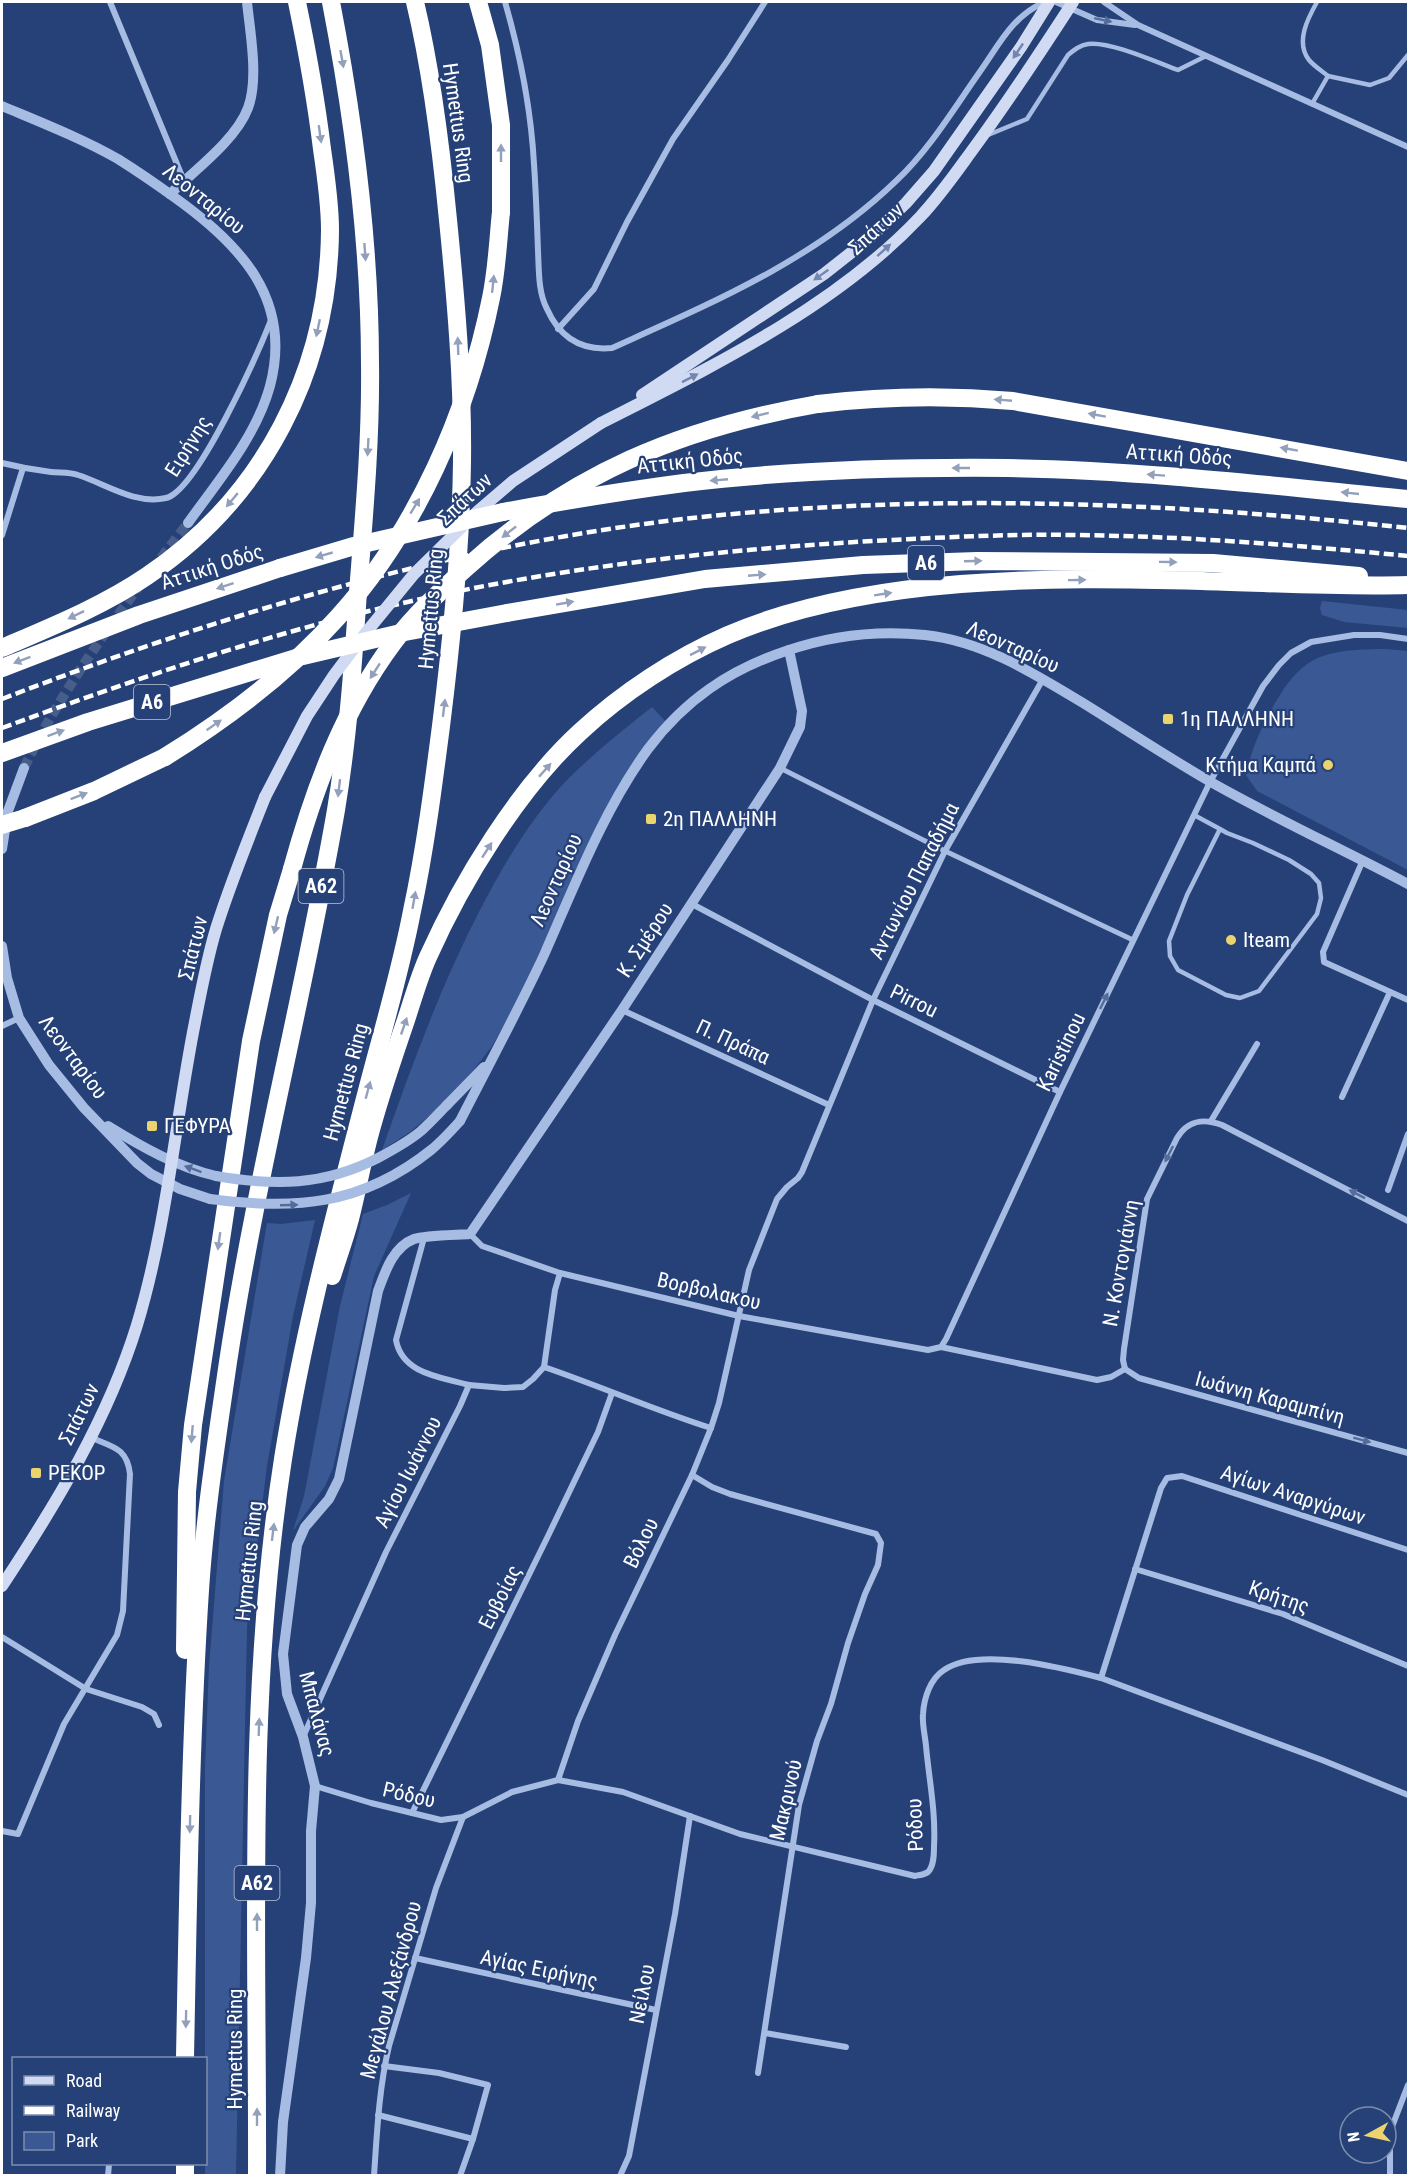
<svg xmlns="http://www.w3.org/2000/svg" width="1410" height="2177" font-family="'Roboto Condensed',sans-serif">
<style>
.green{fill:#3a5994}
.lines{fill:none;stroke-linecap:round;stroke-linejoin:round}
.tertiary-tunnel{stroke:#475e8b;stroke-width:10;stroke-dasharray:10 5;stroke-linecap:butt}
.service{stroke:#a7bce2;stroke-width:4.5}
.pedestrian{stroke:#a7bce2;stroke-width:5}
.minor{stroke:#a7bce2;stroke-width:6}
.tertiary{stroke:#a7bce2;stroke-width:10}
.secondary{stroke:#d0dbf3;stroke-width:12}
.motorway{stroke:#fff;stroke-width:18}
.rail{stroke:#fff;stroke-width:4.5;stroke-dasharray:10 4.5;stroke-linecap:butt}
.tertiary-bridge{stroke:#a7bce2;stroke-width:10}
.secondary-bridge{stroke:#d0dbf3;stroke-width:12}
.motorway-bridge{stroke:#fff;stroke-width:18}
.oneway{fill:#536c9c}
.oneway2{fill:#7286af}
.oneway3{fill:#92a0bb}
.poi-dot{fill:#ebd36d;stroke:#264177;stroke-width:2}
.labels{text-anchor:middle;stroke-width:4.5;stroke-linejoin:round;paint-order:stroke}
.shield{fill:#264177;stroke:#bec6d6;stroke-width:1.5}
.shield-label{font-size:20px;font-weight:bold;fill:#fff}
.street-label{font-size:21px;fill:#fff;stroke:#264177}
.poi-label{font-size:21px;fill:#fff;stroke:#264177;text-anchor:start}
</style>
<rect width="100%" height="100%" fill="#264177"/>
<!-- green -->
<g class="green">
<polygon points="1322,601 1408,610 1408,628 1344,622 1322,615 1320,608"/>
<path d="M 1386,649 L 1408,651 L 1408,870 L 1257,791 L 1246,775 C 1250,753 1259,733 1269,714 C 1301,654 1321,650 1386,649 Z"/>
<path d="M 652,707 L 667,723 L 612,799 L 514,1007 L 492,1046 L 466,1080 L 437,1109 L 410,1132 L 382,1150 C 411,1068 440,987 480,910 C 504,864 532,816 569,778 C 595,752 623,730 652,707 Z"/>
<polygon points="411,1193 374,1276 333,1468 325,1486 293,1531 304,1496 340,1306 363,1214 387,1205"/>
<polygon points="315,1220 293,1316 267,1466 247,1627 236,2175 205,2175 205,1766 209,1666 224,1481 267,1223 281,1224"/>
</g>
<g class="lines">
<!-- tertiary-tunnel -->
<g class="tertiary-tunnel">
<polyline points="161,558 188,523"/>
<path d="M 24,768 C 55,703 97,643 140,585"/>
</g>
<!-- service -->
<g class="service">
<polyline points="1328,76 1370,85 1389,78 1408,55"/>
<path d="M 1312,104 L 1328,76 C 1322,71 1314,66 1309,60 C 1295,42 1308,18 1317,2"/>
<path d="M 988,135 L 1027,119 L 1068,55 C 1074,50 1080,45 1088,44 C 1110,41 1156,62 1178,70 L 1206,56"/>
<polyline points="1194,815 1220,829 1227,833 1253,843 1289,860 1311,874 1319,883 1321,898 1317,914 1259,991 1240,998 1226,995 1178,970 1170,956 1169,941 1187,895 1220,829"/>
</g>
<!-- pedestrian -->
<polyline class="pedestrian" points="780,768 945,851 1133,940"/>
<!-- minor -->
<g class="minor">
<polyline points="110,2 184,181"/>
<path d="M 505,2 C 520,54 531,109 534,164 C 536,193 537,222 538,251 C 539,270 538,292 547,309 C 560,338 581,351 612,348 C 714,302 814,260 896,181 C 929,150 953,110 979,73 C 999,45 1012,16 1045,2"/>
<polyline points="1056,2 1097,20 1135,25"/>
<polyline points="1104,2 1138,25 1408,147"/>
<polyline points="558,329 594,289 627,222 673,139 728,60 765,2"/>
<path d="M 2,463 C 18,467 34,470 51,472 C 60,473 70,472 78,475 C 106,484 135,505 166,498 C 197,491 258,353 271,320"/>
<polyline points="2,535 23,468"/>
<polyline points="1363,860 1323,952 1324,962 1408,1000"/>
<polyline points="692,904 873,1000 1060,1092"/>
<polyline points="622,1010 829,1105"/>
<polyline points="2,1026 19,1018"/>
<polyline points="1342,1097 1390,992"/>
<polyline points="1211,1121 1257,1044"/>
<polyline points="1388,1190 1408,1134"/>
<polyline points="470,1234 482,1246 560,1273 739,1316 928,1350 941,1347 946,1339 1060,1092 1210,782 1263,686 1279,665 1291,653 1311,642 1354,635 1380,635 1408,639"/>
<path d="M 424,1238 L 396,1340 C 402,1374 441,1377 469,1385"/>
<polyline points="941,1347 1097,1380 1111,1377 1125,1369"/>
<path d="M 544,1367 C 600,1386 654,1410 711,1428"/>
<path d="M 1125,1369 L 1123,1360 L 1124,1349 L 1147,1199 L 1177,1138 C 1188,1120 1203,1118 1222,1125 L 1408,1221"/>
<polyline points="1125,1369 1139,1378 1408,1453"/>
<polyline points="692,1475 712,1487 730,1494 876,1534 881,1543 878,1565 865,1594 848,1643 831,1704 817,1741 799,1805 758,2073"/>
<polyline points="1135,1569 1283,1614 1408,1666"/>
<polyline points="2,1637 86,1689 142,1707 154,1714 159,1725"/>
<polyline points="1101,1678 1161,1488 1167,1478 1182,1476 1408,1550"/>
<polyline points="303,1737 386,1552 460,1406 469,1385 504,1388 523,1387 533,1379 544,1367 555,1290 560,1273"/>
<polyline points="558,1780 578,1721 615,1635 692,1475 711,1428 719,1403 749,1270 777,1199 787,1187 798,1178 802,1172 873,1000 945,851 1043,679"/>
<path d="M 315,1786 L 371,1803 L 441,1820 L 463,1817 L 512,1792 L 558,1780 L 623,1792 L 740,1834 L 915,1876 C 919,1875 924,1875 928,1872 C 934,1866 934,1854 934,1846 C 936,1813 929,1779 926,1746 C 925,1735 922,1724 923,1714 C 924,1698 930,1679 944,1670 C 978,1646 1063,1668 1101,1678 L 1322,1760 L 1408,1795"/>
<polyline points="412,1813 548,1536 598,1432 612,1393"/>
<path d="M 2,1831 L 18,1834 L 64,1724 L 117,1635 L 123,1611 L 130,1474 C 127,1448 113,1447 92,1438"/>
<polyline points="415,1958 656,2010"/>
<polyline points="765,2033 846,2047"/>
<polyline points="384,2066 439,2073 488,2085 473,2139 460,2176"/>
<polyline points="378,2115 473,2139"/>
<polyline points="108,2176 109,2164"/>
<path d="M 374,2176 C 377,2132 379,2088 389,2046 L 436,1888 L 463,1817"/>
<polyline points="620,2176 629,2156 675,1914 690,1816"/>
<polyline points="1390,2176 1390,2132 1408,2085"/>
</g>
<!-- tertiary -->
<g class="tertiary">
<path d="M 2,106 C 40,122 81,138 118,159 C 137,171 156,184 174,197 C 240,244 293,299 270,386 C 256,437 218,481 188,523"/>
<path d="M 170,194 C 194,171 236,140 248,108 C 259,79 250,32 247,2"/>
<polyline points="2,849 8,811 24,768"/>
<polyline points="2,946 7,978 19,1018 49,1065 84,1108 137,1163 151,1174 180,1189 210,1199"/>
<polyline points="447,1105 484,1067"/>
<path d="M 460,1121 C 488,1066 518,1011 544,955 C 575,885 603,811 648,749 C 685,700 729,670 786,651 C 832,635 877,630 925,635 C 983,641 1035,674 1083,703 C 1125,729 1166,756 1209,781 C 1274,818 1342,849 1408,884"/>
<path d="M 108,1126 C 142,1147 177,1167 216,1176"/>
<path d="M 280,2176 L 283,2122 L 306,1958 L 311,1903 L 311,1831 L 315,1786 L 303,1737 L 287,1694 L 283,1654 L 297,1545 L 305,1527 L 329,1499 L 339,1479 L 378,1291 C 385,1272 393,1247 414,1239 C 426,1235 457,1235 470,1234 L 622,1010 L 780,768 L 800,727 L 802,711 L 789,650"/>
</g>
<!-- secondary -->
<g class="secondary">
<polyline points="642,395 824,274 871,237 906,203 934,171 1021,47 1049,2"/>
<path d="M 601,423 C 711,367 834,308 920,217 C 939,197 955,174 971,152 C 1007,103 1040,53 1073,2"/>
<path d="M 2,1586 C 56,1504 108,1419 137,1325 C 167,1226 175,1122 195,1022 C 201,991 207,959 216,929 C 230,884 248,840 265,797"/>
</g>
<!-- motorway -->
<g class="motorway">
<polyline points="478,2 490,45 501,125 501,212"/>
<path d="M 818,404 C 885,396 945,395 1013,401 L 1408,471"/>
<path d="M 503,512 C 563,501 623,491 684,483 C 791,470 900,467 1008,468 C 1142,470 1275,486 1408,499"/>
<polyline points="507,613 705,579 863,565 977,561 1213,563 1359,576"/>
<path d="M 2,648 C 51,627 103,606 147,576 C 264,497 329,370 330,230 C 330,203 326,176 322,149 C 316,100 307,50 297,2"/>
<polyline points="2,668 139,615 280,568"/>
<polyline points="2,753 88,722 299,657"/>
<polyline points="25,818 94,791 165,757"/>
<path d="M 332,1276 C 338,1257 345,1238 350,1219 C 358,1188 363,1157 372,1126 C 382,1090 394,1055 406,1020 C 413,999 419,977 428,957 C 462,881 518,789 580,732 C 622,693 675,658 728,635 C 867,575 1052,577 1202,581 C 1271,583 1339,587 1408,585"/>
<polyline points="185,1650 187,1492 193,1425 251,1041 278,915 292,869"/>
<path d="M 185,2058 C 188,1902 190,1746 200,1590 C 205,1514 217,1438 228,1362 C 256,1177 304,995 336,810 C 348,738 353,665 358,592 C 364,516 371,440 370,364 C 370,242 354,121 331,2"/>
<polyline points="185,2164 185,2176"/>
<path d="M 257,2176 C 258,1937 246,1696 283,1459 C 303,1332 337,1207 369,1083 C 384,1026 401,969 412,911 C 425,850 433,788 441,726 C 452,638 461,550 462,462 C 463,381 456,300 448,220 C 441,147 432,73 415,2"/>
</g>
<!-- rail -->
<g class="rail">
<path d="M 2,699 C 230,611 467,541 711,516 C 944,493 1176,503 1408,528"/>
<path d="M 2,728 C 143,676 287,627 435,596 C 585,564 738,548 891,540 C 951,537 1011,534 1071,535 C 1184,536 1296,545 1408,556"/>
</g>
<!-- tertiary-bridge -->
<g class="tertiary-bridge">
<path d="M 216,1176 C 275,1186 323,1186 378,1158 C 393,1150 408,1142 421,1131 C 430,1123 439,1113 447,1105"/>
<path d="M 210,1199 C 294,1210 361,1206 431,1150 C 441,1142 451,1131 460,1121"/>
</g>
<!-- secondary-bridge -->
<polyline class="secondary-bridge" points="265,797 307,716 334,675 364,635 414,574 478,511 513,481 601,423"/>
<!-- motorway-bridge -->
<g class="motorway-bridge">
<polyline points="280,568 354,546 503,512"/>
<polyline points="303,656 405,632 507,613"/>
<path d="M 165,757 C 228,718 288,673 338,617 C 417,530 468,412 491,298 C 497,270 498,240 501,212"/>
<polyline points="2,825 25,818"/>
<path d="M 292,869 C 314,789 343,710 393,643 C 414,615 440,591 466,568 C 570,474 680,428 818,404"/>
</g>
</g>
<!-- one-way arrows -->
<defs><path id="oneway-solid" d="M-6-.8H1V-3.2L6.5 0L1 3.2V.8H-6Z" transform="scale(1.5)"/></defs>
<g class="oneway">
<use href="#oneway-solid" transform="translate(1103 20) rotate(12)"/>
<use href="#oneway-solid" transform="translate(1104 1001) rotate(-64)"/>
<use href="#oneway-solid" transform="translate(1169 1154) rotate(117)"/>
<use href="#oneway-solid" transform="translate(193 1169) rotate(-160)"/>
<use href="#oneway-solid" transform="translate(1357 1194) rotate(-153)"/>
<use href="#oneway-solid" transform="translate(289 1205) rotate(-2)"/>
<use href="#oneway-solid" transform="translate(1362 1440) rotate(15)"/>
</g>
<g class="oneway2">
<use href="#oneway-solid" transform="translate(1018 51) rotate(124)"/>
<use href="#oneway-solid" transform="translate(884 250) rotate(-42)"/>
<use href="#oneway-solid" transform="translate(821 275) rotate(145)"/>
<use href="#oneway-solid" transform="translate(690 378) rotate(-27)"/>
</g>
<g class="oneway3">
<use href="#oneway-solid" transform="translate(342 59) rotate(80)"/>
<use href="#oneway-solid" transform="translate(320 134) rotate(82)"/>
<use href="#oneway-solid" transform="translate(501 153) rotate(-90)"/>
<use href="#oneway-solid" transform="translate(365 252) rotate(86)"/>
<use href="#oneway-solid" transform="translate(493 284) rotate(-84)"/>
<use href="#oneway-solid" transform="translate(318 328) rotate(102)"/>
<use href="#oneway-solid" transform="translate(458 346) rotate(-92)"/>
<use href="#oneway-solid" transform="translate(1003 400) rotate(-175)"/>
<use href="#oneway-solid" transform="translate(760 415) rotate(166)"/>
<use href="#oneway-solid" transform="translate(1097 415) rotate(-170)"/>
<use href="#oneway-solid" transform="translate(368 447) rotate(93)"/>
<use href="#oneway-solid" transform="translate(1289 449) rotate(-170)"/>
<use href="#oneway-solid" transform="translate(961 468) rotate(-180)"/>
<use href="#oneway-solid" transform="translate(1156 475) rotate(-176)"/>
<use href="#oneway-solid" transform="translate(719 480) rotate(175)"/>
<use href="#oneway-solid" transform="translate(1350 493) rotate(-174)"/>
<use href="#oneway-solid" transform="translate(232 500) rotate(130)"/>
<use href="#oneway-solid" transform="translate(415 506) rotate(-59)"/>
<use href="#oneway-solid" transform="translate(509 532) rotate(142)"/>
<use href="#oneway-solid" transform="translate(324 555) rotate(164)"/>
<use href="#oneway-solid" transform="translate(973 561) rotate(-2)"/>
<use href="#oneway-solid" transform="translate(1168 562) rotate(1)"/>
<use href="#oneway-solid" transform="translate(757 575) rotate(-5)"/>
<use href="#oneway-solid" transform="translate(1077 580) rotate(-1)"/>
<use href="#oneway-solid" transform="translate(225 586) rotate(162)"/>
<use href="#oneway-solid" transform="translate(883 594) rotate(-9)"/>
<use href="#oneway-solid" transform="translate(565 603) rotate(-10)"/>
<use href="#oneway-solid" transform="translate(76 615) rotate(154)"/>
<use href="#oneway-solid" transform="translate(698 651) rotate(-27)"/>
<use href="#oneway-solid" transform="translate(22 660) rotate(159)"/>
<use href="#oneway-solid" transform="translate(375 671) rotate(123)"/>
<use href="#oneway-solid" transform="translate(444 708) rotate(-83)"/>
<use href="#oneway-solid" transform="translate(214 725) rotate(-35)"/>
<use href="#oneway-solid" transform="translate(56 733) rotate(-20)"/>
<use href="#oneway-solid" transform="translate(545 770) rotate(-48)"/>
<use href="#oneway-solid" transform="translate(339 788) rotate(97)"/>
<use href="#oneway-solid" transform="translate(79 796) rotate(-21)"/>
<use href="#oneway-solid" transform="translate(487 850) rotate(-57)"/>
<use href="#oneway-solid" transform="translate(414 900) rotate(-80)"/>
<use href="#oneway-solid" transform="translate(276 925) rotate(103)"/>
<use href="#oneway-solid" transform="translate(404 1026) rotate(-71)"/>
<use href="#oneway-solid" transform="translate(368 1090) rotate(-75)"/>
<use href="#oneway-solid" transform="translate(219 1241) rotate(98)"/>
<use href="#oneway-solid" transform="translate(192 1434) rotate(95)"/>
<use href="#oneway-solid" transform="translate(273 1532) rotate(-83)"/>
<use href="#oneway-solid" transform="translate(259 1727) rotate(-88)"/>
<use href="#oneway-solid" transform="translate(190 1824) rotate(91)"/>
<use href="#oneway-solid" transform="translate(257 1922) rotate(-90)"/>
<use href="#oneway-solid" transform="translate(186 2019) rotate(91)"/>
<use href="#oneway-solid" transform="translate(257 2117) rotate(-90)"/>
</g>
<!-- markers -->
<g class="poi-dot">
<rect x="1162" y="713" width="12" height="12" rx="3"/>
<circle cx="1328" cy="765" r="6"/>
<rect x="645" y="813" width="12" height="12" rx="3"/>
<circle cx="1231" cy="940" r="6"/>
<rect x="146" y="1120" width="12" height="12" rx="3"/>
<rect x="30" y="1467" width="12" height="12" rx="3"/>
</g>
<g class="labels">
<!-- shield labels -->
<g class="shield">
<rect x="908" y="546" width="36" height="34" rx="4.5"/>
<rect x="134" y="685" width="36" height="34" rx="4.5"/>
<rect x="298.5" y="869" width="45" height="34" rx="4.5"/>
<rect x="234.5" y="1866" width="45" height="34" rx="4.5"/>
</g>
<g class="shield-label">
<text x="926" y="570">Α6</text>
<text x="152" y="709">Α6</text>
<text x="321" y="893">Α62</text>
<text x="257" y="1890">Α62</text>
</g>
<!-- street labels -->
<g class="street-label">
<text transform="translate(458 123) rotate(82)" y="7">Hymettus Ring</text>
<text transform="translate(204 199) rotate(39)" y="7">Λεονταρίου</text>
<text transform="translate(876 229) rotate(-42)" y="7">Σπάτων</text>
<text transform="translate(188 446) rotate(-58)" y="7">Ειρήνης</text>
<text transform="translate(1179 455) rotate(4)" y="7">Αττική Οδός</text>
<text transform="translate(690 461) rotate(-6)" y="7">Αττική Οδός</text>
<text transform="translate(465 499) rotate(-43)" y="7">Σπάτων</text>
<text transform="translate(212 567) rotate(-18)" y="7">Αττική Οδός</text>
<text transform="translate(431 609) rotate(-85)" y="7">Hymettus Ring</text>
<text transform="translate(1013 647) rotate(24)" y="7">Λεονταρίου</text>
<text transform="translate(556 880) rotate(-66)" y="7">Λεονταρίου</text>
<text transform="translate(914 881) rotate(-63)" y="7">Αντωνίου Παπαδήμα</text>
<text transform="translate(645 940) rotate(-57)" y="7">Κ. Σμέρου</text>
<text transform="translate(193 948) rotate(-76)" y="7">Σπάτων</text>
<text transform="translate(914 1001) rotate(26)" y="7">Pirrou</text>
<text transform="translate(733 1042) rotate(25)" y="7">Π. Πράπα</text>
<text transform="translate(1061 1052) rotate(-64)" y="7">Karistinou</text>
<text transform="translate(73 1057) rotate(53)" y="7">Λεονταρίου</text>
<text transform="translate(346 1082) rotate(-75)" y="7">Hymettus Ring</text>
<text transform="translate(1121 1263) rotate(-80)" y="7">Ν. Koντογιάννη</text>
<text transform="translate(709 1291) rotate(13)" y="7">Βορβολακου</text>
<text transform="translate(1270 1398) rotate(15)" y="7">Ιωάννη Καραμπίνη</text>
<text transform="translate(79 1414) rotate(-64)" y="7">Σπάτων</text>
<text transform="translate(408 1472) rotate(-63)" y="7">Αγίου Ιωάννου</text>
<text transform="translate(1293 1495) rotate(18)" y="7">Αγίων Αναργύρων</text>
<text transform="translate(641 1543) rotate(-64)" y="7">Βόλου</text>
<text transform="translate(249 1561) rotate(-84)" y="7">Hymettus Ring</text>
<text transform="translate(500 1597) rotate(-63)" y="7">Ευβοίας</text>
<text transform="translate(1279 1597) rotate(19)" y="7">Κρήτης</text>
<text transform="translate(317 1714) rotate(75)" y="7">Μπαλάνας</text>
<text transform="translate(409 1795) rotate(13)" y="7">Ρόδου</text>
<text transform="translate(786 1800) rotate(-77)" y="7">Μακρινού</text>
<text transform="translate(915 1825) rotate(-92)" y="7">Ρόδου</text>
<text transform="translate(539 1969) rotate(12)" y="7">Αγίας Ειρήνης</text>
<text transform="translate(391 1990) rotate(-75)" y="7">Μεγάλου Αλεξάνδρου</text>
<text transform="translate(642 1994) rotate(-79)" y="7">Νείλου</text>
<text transform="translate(235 2049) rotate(-90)" y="7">Hymettus Ring</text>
</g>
<!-- poi labels -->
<g class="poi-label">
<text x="1180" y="726">1η ΠΑΛΛΗΝΗ</text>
<text x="1316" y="772" text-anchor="end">Kτήμα Καμπά</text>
<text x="663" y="826">2η ΠΑΛΛΗΝΗ</text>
<text x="1243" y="947">Iteam</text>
<text x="164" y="1133">ΓΕΦΥΡΑ</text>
<text x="48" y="1480">ΡΕΚΟΡ</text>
</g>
</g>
<!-- border -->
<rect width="1410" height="2177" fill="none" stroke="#ffffff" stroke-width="6"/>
<!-- legend -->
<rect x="12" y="2057" width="195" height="108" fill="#264177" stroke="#7d8dad" stroke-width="1.5"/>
<rect x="24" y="2076" width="30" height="9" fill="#d0dbf3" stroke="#7d8dad" stroke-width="1.5"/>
<text x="66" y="2087" font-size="18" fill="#ffffff">Road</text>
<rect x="24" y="2106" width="30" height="9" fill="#ffffff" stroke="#7d8dad" stroke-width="1.5"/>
<text x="66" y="2117" font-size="18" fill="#ffffff">Railway</text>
<rect x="24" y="2132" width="30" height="18" fill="#3a5994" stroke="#7d8dad" stroke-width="1.5"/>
<text x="66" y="2147" font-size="18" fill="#ffffff">Park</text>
<!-- north arrow -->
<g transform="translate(1368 2135) rotate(262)"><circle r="28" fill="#264177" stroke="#7d8dad" stroke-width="1.5"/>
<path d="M0-4.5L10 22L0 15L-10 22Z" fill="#ebd36d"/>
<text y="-9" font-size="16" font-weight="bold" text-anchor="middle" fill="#ffffff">N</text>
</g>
</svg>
